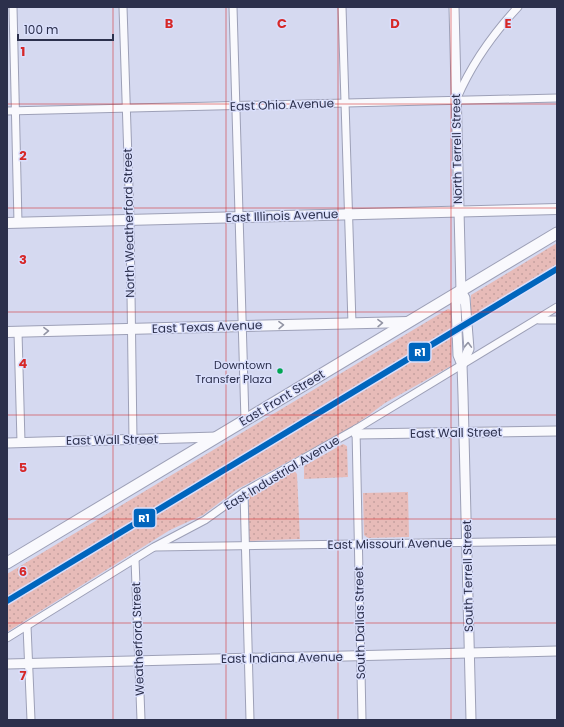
<svg xmlns="http://www.w3.org/2000/svg" width="564" height="727" font-family="Poppins,sans-serif">
<style>
.grass{fill:url(#grass-dots)}
.lines{fill:none;stroke-linecap:round;stroke-linejoin:round}
.minor-casing{stroke:#9da0b7;stroke-width:9}
.tertiary-casing{stroke:#9da0b7;stroke-width:11}
.secondary-casing{stroke:#9da0b7;stroke-width:12}
.primary-casing{stroke:#9da0b7;stroke-width:13}
.minor{stroke:#f9f9fd;stroke-width:7}
.tertiary{stroke:#f9f9fd;stroke-width:9}
.secondary{stroke:#f9f9fd;stroke-width:10}
.primary{stroke:#f9f9fd;stroke-width:11}
.rail-1-casing{stroke:#dadffc;stroke-width:9}
.rail-1{stroke:#0065bd;stroke-width:6}
.oneway{stroke:#9294a4}
.grid{fill:none;stroke:#d62828;stroke-width:1;stroke-opacity:0.55}
.bus-dot{fill:#00a651;stroke:#dadffc;stroke-width:1.5}
.labels{text-anchor:middle;stroke-width:3;stroke-linejoin:round;paint-order:stroke}
.bus-label{font-size:11px;fill:#2c304c;stroke:#dadffc;text-anchor:end}
.street-label{font-size:12px;fill:#2c304c;stroke:#dadffc}
.grid-label{font-size:13px;text-anchor:middle;font-weight:bold;fill:#d62828;stroke:#dadffc;stroke-width:3;stroke-linejoin:round;paint-order:stroke}
.line-badge{stroke:#dadffc;stroke-width:1.5}
.badge-label{font-size:11px;text-anchor:middle;font-weight:bold;fill:#fff}
</style>
<defs>
<pattern id="grass-dots" width="8" height="8" patternUnits="userSpaceOnUse"><rect width="8" height="8" fill="#e7bbb8"/><path d="M2 2h.1M6 6h.1" fill="none" stroke="#c6a1a0" stroke-width="1.8" stroke-linecap="round"/></pattern>
</defs>
<rect width="100%" height="100%" fill="#d5d9f0"/>
<!-- grass -->
<g class="grass">
<polygon points="557,243 557,264 471,316 471,295"/>
<polygon points="448,309 451,310 452,328 7,597 7,574"/>
<polygon points="451,336 451,366 385,403 354,426 236,490 203,515 170,530 7,632 7,605"/>
<polygon points="343,444 347,446 348,477 304,479 304,466"/>
<polygon points="293,469 297,474 300,539 249,541 249,495"/>
<polygon points="408,492 409,537 368,538 364,535 363,493"/>
</g>
<g class="lines">
<defs>
<g id="minor">
<polyline points="13,7 18,223"/>
<polyline points="123,7 130,220 133,440"/>
<polyline points="233,7 245,421"/>
<polyline points="342,7 352,324"/>
<path d="M 457,98 C 472,63 492,35 518,7"/>
<polyline points="7,111 557,98"/>
<polyline points="539,320 557,320"/>
<polyline points="18,332 21,442"/>
<polyline points="356,429 362,720"/>
<polyline points="244,492 250,720"/>
<polyline points="155,547 557,541"/>
<polyline points="135,559 141,720"/>
<polyline points="27,626 31,720"/>
<polyline points="7,638 154,547 205,520 244,492 356,429 557,307"/>
</g>
<g id="tertiary">
<polyline points="454,7 461,291 456,304 458,355 462,365 463,395 471,720"/>
<polyline points="461,291 465,298 469,349 462,365"/>
<polyline points="356,434 557,431"/>
<polyline points="7,443 217,437"/>
<polyline points="7,664 557,651"/>
</g>
<g id="secondary">
<polyline points="7,223 557,209"/>
<polyline points="7,332 408,322"/>
</g>
<polyline id="primary" points="7,563 557,233"/>
</defs>
<!-- minor casing -->
<use href="#minor" class="minor-casing"/>
<!-- tertiary casing -->
<use href="#tertiary" class="tertiary-casing"/>
<!-- secondary casing -->
<use href="#secondary" class="secondary-casing"/>
<!-- primary casing -->
<use href="#primary" class="primary-casing"/>
<!-- minor -->
<use href="#minor" class="minor"/>
<!-- tertiary -->
<use href="#tertiary" class="tertiary"/>
<!-- secondary -->
<use href="#secondary" class="secondary"/>
<!-- primary -->
<use href="#primary" class="primary"/>
<defs>
<polyline id="rail-1" points="7,601 557,269"/>
</defs>
<!-- rail-1 casing -->
<use href="#rail-1" class="rail-1-casing"/>
<!-- rail-1 -->
<use href="#rail-1" class="rail-1"/>
</g>
<!-- one-way arrows -->
<defs><path id="oneway-chevron" d="M-2-3.5L2.5 0L-2 3.5" fill="none" stroke-width="1.6" stroke-linecap="round" stroke-linejoin="round"/></defs>
<g class="oneway">
<use href="#oneway-chevron" transform="translate(380 323) rotate(-1)"/>
<use href="#oneway-chevron" transform="translate(281 325) rotate(-1)"/>
<use href="#oneway-chevron" transform="translate(46 331) rotate(-1)"/>
<use href="#oneway-chevron" transform="translate(468 345) rotate(-88)"/>
</g>
<!-- grid -->
<path class="grid" d="M 113,7 L 113,720M 226,7 L 226,720M 338,7 L 338,720M 451,7 L 451,720M 7,104 L 557,104M 7,208 L 557,208M 7,312 L 557,312M 7,415 L 557,415M 7,519 L 557,519M 7,623 L 557,623"/>
<!-- markers -->
<circle class="bus-dot" cx="280" cy="371" r="3.5"/>
<g class="labels">
<!-- bus labels -->
<g class="bus-label">
<text x="272" y="369">Downtown<tspan x="272" dy="14">Transfer Plaza</tspan></text>
</g>
<!-- street labels -->
<g class="street-label">
<text transform="translate(282 105) rotate(-2)" y="4">East Ohio Avenue</text>
<text transform="translate(457 149) rotate(-91)" y="4">North Terrell Street</text>
<text transform="translate(282 216) rotate(-2)" y="4">East Illinois Avenue</text>
<text transform="translate(129 223) rotate(-91)" y="4">North Weatherford Street</text>
<text transform="translate(207 327) rotate(-2)" y="4">East Texas Avenue</text>
<text transform="translate(282 398) rotate(-31)" y="4">East Front Street</text>
<text transform="translate(456 433) rotate(-1)" y="4">East Wall Street</text>
<text transform="translate(112 440) rotate(-1)" y="4">East Wall Street</text>
<text transform="translate(282 473) rotate(-31)" y="4">East Industrial Avenue</text>
<text transform="translate(390 544) rotate(-1)" y="4">East Missouri Avenue</text>
<text transform="translate(468 576) rotate(-91)" y="4">South Terrell Street</text>
<text transform="translate(360 623) rotate(-91)" y="4">South Dallas Street</text>
<text transform="translate(138 639) rotate(-92)" y="4">Weatherford Street</text>
<text transform="translate(282 658) rotate(-1)" y="4">East Indiana Avenue</text>
</g>
</g>
<g class="grid-label">
<text x="169" y="28">B</text>
<text x="282" y="28">C</text>
<text x="395" y="28">D</text>
<text x="508" y="28">E</text>
<text x="23" y="56">1</text>
<text x="23" y="160">2</text>
<text x="23" y="264">3</text>
<text x="23" y="368">4</text>
<text x="23" y="472">5</text>
<text x="23" y="576">6</text>
<text x="23" y="680">7</text>
</g>
<g class="line-badge">
<rect x="408" y="342" width="23" height="20" rx="4" fill="#0065bd"/>
<rect x="133" y="508" width="23" height="20" rx="4" fill="#0065bd"/>
</g>
<g class="badge-label">
<text x="420" y="356">R1</text>
<text x="144" y="522">R1</text>
</g>
<!-- border -->
<rect width="564" height="727" fill="none" stroke="#2c304c" stroke-width="16"/>
<!-- scale -->
<path d="M18 34v6h95v-6" fill="none" stroke="#2c304c" stroke-width="2"/>
<text x="24" y="34" font-size="12" fill="#2c304c" stroke="#dadffc" stroke-width="3" paint-order="stroke">100 m</text>
</svg>
